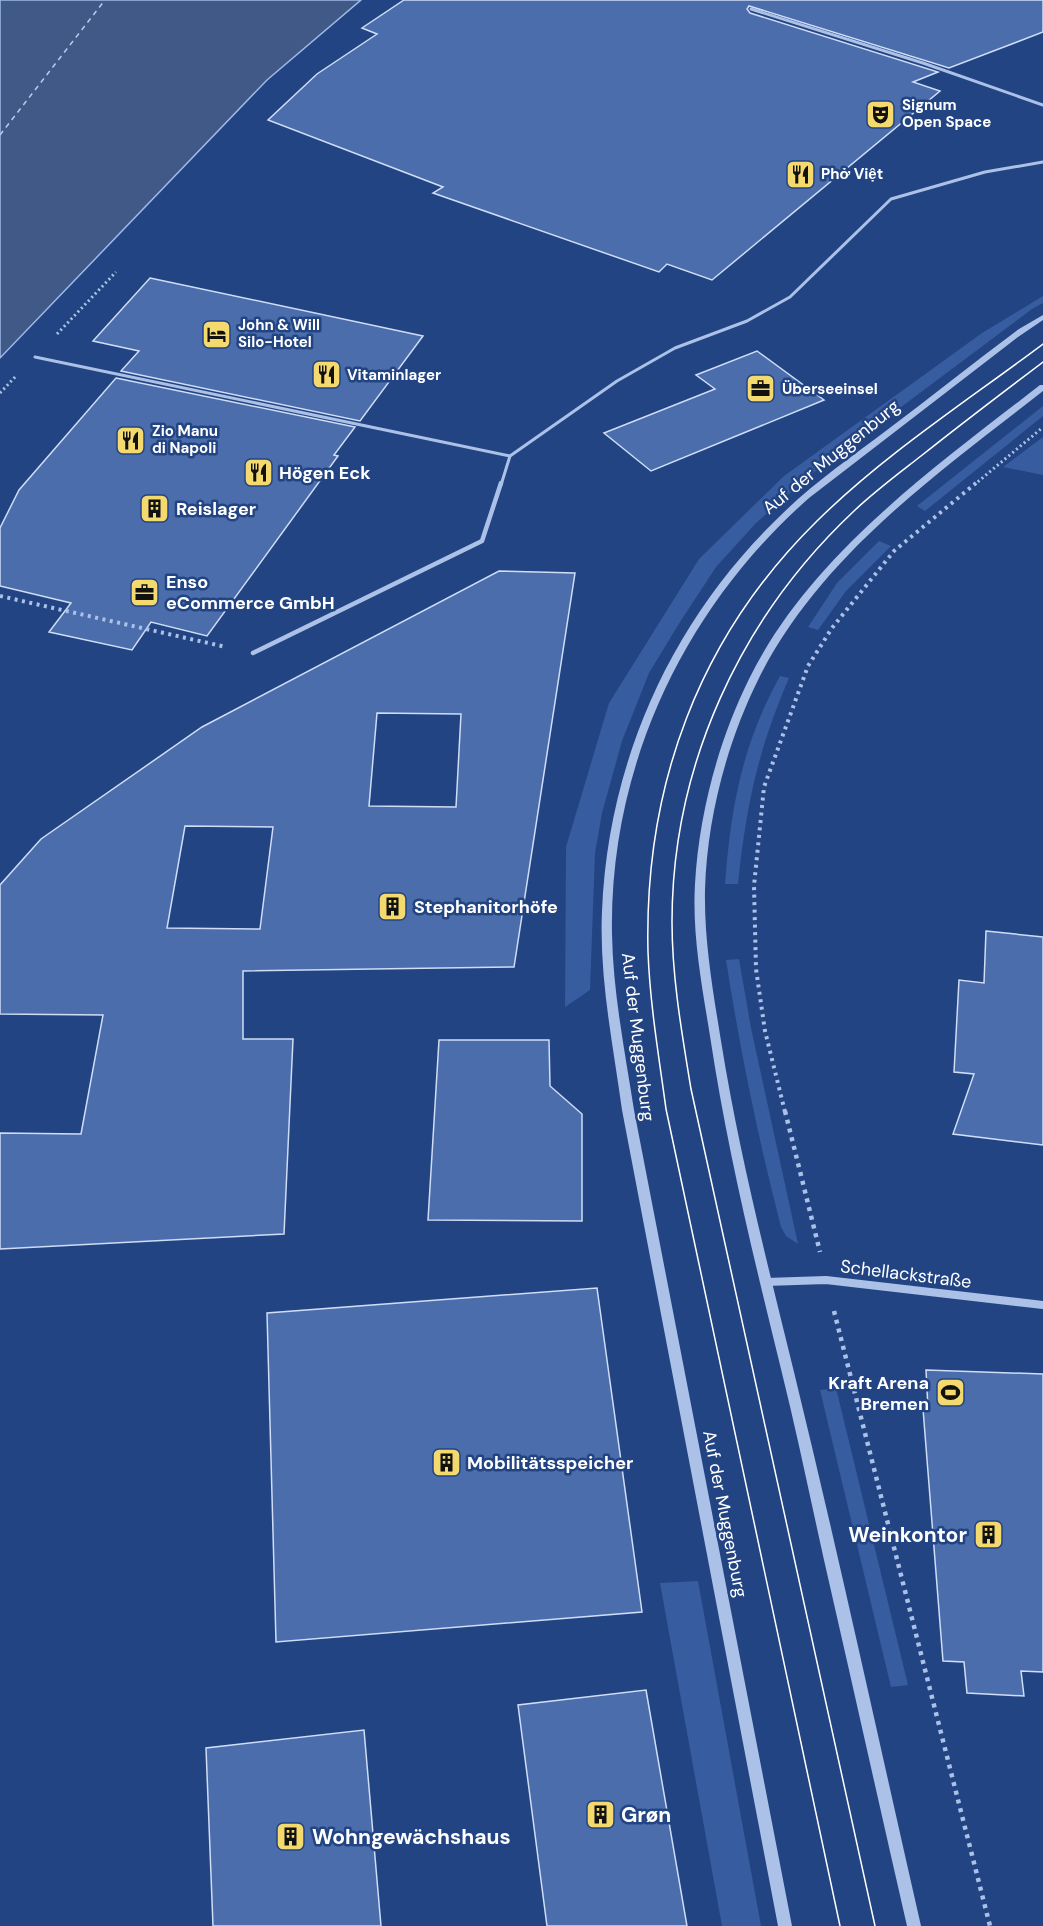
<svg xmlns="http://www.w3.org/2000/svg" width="1043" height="1926" font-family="'DM Sans',sans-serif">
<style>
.green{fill:#375ca0}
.water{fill:#415987;stroke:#9fbae9;stroke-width:1.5}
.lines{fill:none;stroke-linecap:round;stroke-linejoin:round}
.ferry{stroke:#b6cbef;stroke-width:1.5;stroke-dasharray:5 4.5;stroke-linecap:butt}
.building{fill:#4b6dab;stroke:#cfddf6;stroke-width:1.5;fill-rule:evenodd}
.path-far2{stroke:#abc1e8;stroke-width:3;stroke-dasharray:2 3;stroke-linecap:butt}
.path-far1{stroke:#abc1e8;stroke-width:4;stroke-dasharray:3 4.5;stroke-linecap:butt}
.path{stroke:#abc1e8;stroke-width:4.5;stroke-dasharray:4 5;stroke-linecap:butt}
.service-far1{stroke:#abc1e8;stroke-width:3}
.service{stroke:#abc1e8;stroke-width:4.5}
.minor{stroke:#abc1e8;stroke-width:8}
.tertiary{fill:#abc1e8;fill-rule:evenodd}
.tram{stroke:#fff;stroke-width:1.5}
.labels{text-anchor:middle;stroke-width:5;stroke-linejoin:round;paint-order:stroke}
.far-poi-label{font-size:15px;font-weight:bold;fill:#fff;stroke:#234483;text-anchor:start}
.street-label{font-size:18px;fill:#fff;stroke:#234483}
.poi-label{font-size:18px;font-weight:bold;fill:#fff;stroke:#234483;text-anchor:start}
.near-poi-label{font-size:21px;font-weight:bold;fill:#fff;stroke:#234483;text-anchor:start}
</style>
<rect width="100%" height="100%" fill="#234483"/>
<!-- green -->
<g class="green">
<polygon points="1043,296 1043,303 1032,309 813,473 756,523 716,567 680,622 649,673 622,741 602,813 595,853 590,990 565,1007 566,847 609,703 699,559 784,476 982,333"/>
<polygon points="1043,406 1043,416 925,511 917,506"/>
<polygon points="1043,437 1043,475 1003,467"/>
<polygon points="879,541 891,546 846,591 818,630 808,627 837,583"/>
<path d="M 780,676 L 789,678 C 758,750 746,806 738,884 L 725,884 C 731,806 742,745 780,676 Z"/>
<path d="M 739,959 L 751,1028 L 798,1244 L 786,1236 L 781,1227 C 758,1138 740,1050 726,960 Z"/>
<polygon points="836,1388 908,1685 891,1687 820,1390"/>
<polygon points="698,1581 761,1926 722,1926 660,1583"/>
</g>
<!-- water -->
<polygon class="water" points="0,0 361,0 267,80 0,358"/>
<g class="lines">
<!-- ferry -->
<polyline class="ferry" points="0,135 105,0"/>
</g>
<!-- building -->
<g class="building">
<polygon points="404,0 1043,0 1043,32 949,68 749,6 747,9 750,13 938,72 913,82 940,91 712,280 667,264 659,272 433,193 443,187 268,120 317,74 377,34 362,28"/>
<polygon points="150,278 423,336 360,421 121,371 139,351 93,341"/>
<polygon points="757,351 824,400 651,471 604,433 715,389 696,375"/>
<polygon points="116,378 355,427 334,455 338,456 207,636 151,622 132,650 49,632 71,603 0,586 0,528 19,490"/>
<path d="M 499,571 L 575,573 L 514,967 L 243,971 L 243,1039 L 293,1039 L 284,1234 L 0,1249 L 0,1133 L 81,1134 L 103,1015 L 0,1014 L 0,885 L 41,839 L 202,727 ZM 377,713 L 461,714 L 456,807 L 369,806 ZM 185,826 L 273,827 L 260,929 L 167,928 Z"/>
<polygon points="986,931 1043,937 1043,1145 953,1134 974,1074 954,1072 959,980 984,983"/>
<polygon points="439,1040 549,1040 550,1086 582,1114 582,1221 428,1220"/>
<polygon points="597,1288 642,1612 276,1642 267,1313"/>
<polygon points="926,1370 1043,1374 1043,1672 1021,1671 1024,1696 967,1693 964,1662 943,1661 923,1409 928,1409"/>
<polygon points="646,1690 687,1926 547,1926 518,1705"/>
<polygon points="364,1730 381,1926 213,1926 206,1748"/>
</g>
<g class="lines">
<!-- path-far2 -->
<g class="path-far2">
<polyline points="57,334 116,272"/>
<polyline points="0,393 16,376"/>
<polyline points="974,485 1042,428"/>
</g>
<!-- path-far1 -->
<g class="path-far1">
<polyline points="0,596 226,647"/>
<polyline points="785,1112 765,1031 756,969 754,886 764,787 808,666 832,628 894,551 976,483"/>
</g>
<!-- path -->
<g class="path">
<polyline points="785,1111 820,1252"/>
<polyline points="834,1311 990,1926"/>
</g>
<!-- service-far1 -->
<g class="service-far1">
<polyline points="751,9 923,63 1043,105"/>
<polyline points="35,357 510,456"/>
<polyline points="501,485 510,456 617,381 675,348 747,321 790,297 891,199 985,172 1043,162"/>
</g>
<!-- service -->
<polyline class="service" points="253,653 482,541 501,483"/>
<!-- minor -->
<polyline class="minor" points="766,1282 826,1280 1043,1305"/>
<!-- tertiary -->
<g class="tertiary">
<path d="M 1043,315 L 1043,320 L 1018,337 L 809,498 C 684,608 609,767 612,934 C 613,993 625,1052 634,1110 L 792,1926 L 778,1926 L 622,1110 C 613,1044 599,978 602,911 C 608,762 671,621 779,517 C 812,484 850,458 887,430 C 931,397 974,362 1019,329 Z"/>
<path d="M 1040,385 L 1043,385 L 1043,391 C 938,473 820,556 759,678 C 727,742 707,818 705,890 C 704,941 713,991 721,1041 C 739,1153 767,1262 794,1372 C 839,1556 879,1742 921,1926 L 907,1926 C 879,1804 852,1682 824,1560 C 810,1497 797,1433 781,1369 C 754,1259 727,1149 710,1036 C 702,986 692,935 695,884 C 699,814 718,742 749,679 C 810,555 934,468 1040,385 Z"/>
</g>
<!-- tram -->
<g class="tram">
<path d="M 840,1926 L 666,1109 C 659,1057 650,1005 648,952 C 644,787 698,638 817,521 C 885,454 967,401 1043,344"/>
<path d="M 875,1926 L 691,1089 C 682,1034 672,978 672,922 C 672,766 740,618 854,511 C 875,491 898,474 921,456 C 961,424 1002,393 1043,362"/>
</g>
</g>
<!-- icons -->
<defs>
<symbol id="theatre-square" viewBox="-11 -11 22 22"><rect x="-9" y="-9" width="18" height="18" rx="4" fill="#f3d96e" stroke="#234483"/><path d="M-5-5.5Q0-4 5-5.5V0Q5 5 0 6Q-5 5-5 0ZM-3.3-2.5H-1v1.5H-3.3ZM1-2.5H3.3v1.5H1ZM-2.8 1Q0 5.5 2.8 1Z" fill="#111"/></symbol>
<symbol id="restaurant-square" viewBox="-11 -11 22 22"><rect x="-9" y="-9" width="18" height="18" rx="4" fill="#f3d96e" stroke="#234483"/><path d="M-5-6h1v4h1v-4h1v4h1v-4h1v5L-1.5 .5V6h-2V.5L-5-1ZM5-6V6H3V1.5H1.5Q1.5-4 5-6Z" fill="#111"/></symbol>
<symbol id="hotel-square" viewBox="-11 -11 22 22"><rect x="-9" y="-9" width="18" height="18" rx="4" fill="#f3d96e" stroke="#234483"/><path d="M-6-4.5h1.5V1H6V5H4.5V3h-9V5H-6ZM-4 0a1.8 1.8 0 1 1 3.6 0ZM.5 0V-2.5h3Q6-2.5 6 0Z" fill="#111"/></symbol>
<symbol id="office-square" viewBox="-11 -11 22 22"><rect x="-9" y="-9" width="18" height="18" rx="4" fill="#f3d96e" stroke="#234483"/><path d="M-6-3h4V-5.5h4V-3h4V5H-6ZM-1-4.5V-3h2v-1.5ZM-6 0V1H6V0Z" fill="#111"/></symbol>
<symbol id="building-square" viewBox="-11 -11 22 22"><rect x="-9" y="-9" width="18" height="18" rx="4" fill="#f3d96e" stroke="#234483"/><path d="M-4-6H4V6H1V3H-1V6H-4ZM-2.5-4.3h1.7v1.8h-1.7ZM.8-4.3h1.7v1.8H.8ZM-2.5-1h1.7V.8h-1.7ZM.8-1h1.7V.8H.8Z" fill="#111"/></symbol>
<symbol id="stadium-square" viewBox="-11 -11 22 22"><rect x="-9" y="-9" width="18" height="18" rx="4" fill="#f3d96e" stroke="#234483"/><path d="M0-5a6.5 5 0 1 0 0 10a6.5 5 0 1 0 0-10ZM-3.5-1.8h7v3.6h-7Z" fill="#111"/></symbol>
</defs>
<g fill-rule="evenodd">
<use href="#theatre-square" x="864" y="98" width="33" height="33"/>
<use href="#restaurant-square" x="784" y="158" width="33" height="33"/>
<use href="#hotel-square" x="200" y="318" width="33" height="33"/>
<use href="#restaurant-square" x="310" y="358" width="33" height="33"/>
<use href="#office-square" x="744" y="372" width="33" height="33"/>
<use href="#restaurant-square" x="114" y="424" width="33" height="33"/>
<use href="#restaurant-square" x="242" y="456" width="33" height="33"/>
<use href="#building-square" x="138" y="492" width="33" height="33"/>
<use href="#office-square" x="128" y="576" width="33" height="33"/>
<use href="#building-square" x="376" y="890" width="33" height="33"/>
<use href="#stadium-square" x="934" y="1376" width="33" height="33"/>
<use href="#building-square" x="430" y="1446" width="33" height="33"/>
<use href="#building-square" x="972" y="1518" width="33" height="33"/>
<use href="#building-square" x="584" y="1798" width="33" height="33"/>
<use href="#building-square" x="274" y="1820" width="33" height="33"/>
</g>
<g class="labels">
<!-- far-poi labels -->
<g class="far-poi-label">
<text x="902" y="110">Signum<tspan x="902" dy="17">Open Space</tspan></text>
<text x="821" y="179">Phở Việt</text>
<text x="238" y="330">John &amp; Will<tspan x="238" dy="17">Silo-Hotel</tspan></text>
<text x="347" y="380">Vitaminlager</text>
<text x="782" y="394">Überseeinsel</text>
<text x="152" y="436">Zio Manu<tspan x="152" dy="17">di Napoli</tspan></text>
</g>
<!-- street labels -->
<g class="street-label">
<text transform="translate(831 457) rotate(-39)" y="6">Auf der Muggenburg</text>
<text transform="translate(638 1037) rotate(83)" y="6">Auf der Muggenburg</text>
<text transform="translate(906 1274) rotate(7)" y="6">Schellackstraße</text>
<text transform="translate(725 1514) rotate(79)" y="6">Auf der Muggenburg</text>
</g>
<!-- poi labels -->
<g class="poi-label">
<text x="279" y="479">Högen Eck</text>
<text x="176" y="515">Reislager</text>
<text x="166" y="588">Enso<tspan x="166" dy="21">eCommerce GmbH</tspan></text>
<text x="414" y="913">Stephanitorhöfe</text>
<text x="929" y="1389" text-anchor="end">Kraft Arena<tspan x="929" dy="21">Bremen</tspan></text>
<text x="467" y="1469">Mobilitätsspeicher</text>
</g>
<!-- near-poi labels -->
<g class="near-poi-label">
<text x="967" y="1542" text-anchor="end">Weinkontor</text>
<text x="621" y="1822">Grøn</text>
<text x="312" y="1844">Wohngewächshaus</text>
</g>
</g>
</svg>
